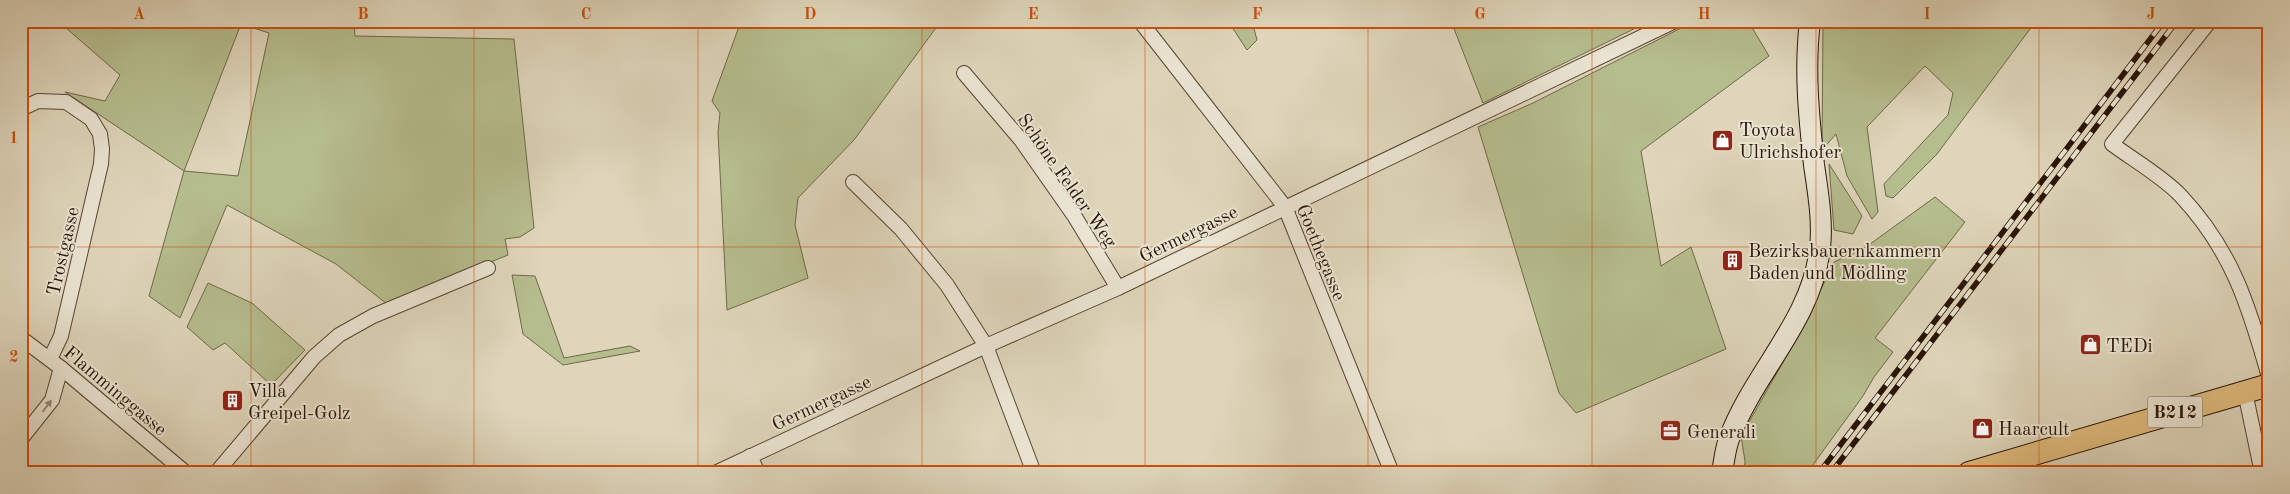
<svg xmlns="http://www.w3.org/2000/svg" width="2290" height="494" font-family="'Old Standard TT',serif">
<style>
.green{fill:#b5bc8d;stroke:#706848;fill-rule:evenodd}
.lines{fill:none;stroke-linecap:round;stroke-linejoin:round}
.minor-casing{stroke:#574432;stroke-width:16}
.secondary-casing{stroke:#2a1404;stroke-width:22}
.primary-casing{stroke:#2a1404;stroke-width:24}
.minor{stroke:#eae4d2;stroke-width:14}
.secondary{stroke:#eae4d2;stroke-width:20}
.primary{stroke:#dfba7d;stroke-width:22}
.rail-casing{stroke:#2a1404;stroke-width:5.5}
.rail{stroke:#eae4d2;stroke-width:4;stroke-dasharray:11;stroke-linecap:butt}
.oneway{fill:#948675}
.grid{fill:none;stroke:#cc4f0b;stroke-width:1;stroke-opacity:0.55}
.labels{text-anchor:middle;stroke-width:4;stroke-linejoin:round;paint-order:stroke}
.shield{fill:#eae4d2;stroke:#645242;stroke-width:1}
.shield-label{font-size:18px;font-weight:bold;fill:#2a1404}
.poi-label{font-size:19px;fill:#2a1404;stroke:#eae4d2;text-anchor:start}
.street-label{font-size:19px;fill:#2a1404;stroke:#eae4d2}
.neatline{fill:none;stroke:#cc4f0b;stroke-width:2}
.grid-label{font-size:16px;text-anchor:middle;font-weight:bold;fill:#cc4f0b}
</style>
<rect width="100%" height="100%" fill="#ded5ba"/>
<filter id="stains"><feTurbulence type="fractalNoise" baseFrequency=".004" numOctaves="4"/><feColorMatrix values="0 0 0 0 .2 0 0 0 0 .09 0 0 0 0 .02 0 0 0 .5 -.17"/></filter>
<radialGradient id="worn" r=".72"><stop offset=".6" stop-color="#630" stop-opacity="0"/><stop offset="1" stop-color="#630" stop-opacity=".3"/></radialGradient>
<!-- green -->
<g class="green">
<path d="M 58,21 L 354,21 L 355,36 L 514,39 L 534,228 L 520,237 L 505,239 L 508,255 L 387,304 L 336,264 L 227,205 L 180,318 L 149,296 L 184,171 L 65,92 L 105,101 L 120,75 ZM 241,24 L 269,33 L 238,176 L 184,171 Z"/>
<polygon points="741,21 941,21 854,140 798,198 795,225 808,278 727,310 718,132 720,113 712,101"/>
<polygon points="1228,21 1252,21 1257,40 1247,50"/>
<polygon points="1451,21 1650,21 1483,103"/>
<polygon points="1695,21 1748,21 1769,56 1641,151 1661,266 1691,247 1726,349 1576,413 1559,393 1478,127 1533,103"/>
<polygon points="1823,21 2036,21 1937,154 1893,198 1886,196 1884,184 1948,115 1953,93 1925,66 1867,127 1878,212 1872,219 1847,176 1836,134 1822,150"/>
<polygon points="1829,164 1862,216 1853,234 1834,230"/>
<polygon points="1935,197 1965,222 1875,338 1893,352 1874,377 1863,396 1807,473 1744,473 1745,461 1741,436 1803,327 1834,262 1866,247"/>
<polygon points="512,275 535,276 564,358 630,346 640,351 563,365 523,334"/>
<polygon points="208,283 252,303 305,350 271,385 225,343 213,350 187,327"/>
</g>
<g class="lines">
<defs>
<g id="minor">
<polyline points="1140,21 1285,207 1392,473"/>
<path d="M 2210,21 L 2112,144 C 2132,159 2163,177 2180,195 C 2232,250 2249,306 2269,377"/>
<polyline points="964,73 1021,140 1075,217 1118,288"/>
<polyline points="21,109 38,101 66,102 91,119 100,134 102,149 101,164 61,336 50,359"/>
<polyline points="853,182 901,229 947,285 986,346 1034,473"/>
<polyline points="21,338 61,368 186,473"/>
<polyline points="2245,392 2262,473"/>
<polyline points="21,439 52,400 61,368"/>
<polyline points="750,456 758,473"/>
<polyline points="216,473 314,357 339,335 373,316 488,268"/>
<polyline points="715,473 986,346 1118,288 1675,21"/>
</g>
<path id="secondary" d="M 1722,473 C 1724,462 1725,450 1729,439 C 1753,373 1812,321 1820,248 C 1823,221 1818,192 1814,165 C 1809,117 1804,70 1810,21"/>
<polyline id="primary" points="1969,473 2269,385"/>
</defs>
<!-- minor casing -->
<use href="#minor" class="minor-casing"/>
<!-- secondary casing -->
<use href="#secondary" class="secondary-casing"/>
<!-- primary casing -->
<use href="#primary" class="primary-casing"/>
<!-- minor -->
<use href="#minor" class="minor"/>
<!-- secondary -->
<use href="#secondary" class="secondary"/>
<!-- primary -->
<use href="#primary" class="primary"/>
<defs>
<g id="rail">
<polyline points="1819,473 2164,21"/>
<polyline points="1831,473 2177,21"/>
</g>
</defs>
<!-- rail casing -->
<use href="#rail" class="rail-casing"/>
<!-- rail -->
<use href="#rail" class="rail"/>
</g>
<!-- one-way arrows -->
<defs><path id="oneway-solid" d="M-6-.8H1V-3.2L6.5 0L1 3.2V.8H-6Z" transform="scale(1.25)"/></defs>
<use class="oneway" href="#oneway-solid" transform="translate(47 406) rotate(-53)"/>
<!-- grid -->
<path class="grid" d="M 251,21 L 251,473M 474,21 L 474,473M 698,21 L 698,473M 922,21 L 922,473M 1145,21 L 1145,473M 1368,21 L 1368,473M 1592,21 L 1592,473M 1816,21 L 1816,473M 2039,21 L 2039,473M 21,247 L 2269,247"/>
<!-- icons -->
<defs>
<symbol id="shop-square" viewBox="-11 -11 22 22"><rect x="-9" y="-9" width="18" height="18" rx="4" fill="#8f2418" stroke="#eae4d2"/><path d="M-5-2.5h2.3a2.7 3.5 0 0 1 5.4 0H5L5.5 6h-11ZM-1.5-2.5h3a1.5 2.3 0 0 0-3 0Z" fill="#fff"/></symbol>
<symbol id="building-square" viewBox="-11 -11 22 22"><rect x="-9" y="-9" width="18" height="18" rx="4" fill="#8f2418" stroke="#eae4d2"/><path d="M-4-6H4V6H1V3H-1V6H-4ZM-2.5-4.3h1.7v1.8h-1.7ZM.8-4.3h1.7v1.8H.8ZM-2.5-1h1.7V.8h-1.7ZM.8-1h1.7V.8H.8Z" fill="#fff"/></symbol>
<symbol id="office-square" viewBox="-11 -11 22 22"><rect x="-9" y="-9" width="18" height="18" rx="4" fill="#8f2418" stroke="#eae4d2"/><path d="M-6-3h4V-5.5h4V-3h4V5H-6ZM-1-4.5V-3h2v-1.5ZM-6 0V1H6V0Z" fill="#fff"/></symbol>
</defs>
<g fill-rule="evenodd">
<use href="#shop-square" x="1710" y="128" width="25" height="25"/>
<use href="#building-square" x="1720" y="248" width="25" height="25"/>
<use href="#shop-square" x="2078" y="332" width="25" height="25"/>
<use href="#building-square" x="220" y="388" width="25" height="25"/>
<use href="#shop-square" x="1970" y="416" width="25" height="25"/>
<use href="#office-square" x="1658" y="418" width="25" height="25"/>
</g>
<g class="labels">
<!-- shield labels -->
<rect class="shield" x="2147.5" y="396.5" width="55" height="31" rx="4"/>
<g class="shield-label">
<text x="2175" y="418">B212</text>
</g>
<!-- poi labels -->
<g class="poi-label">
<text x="1739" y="136">Toyota<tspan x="1739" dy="22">Ulrichshofer</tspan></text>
<text x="1748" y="257">Bezirksbauernkammern<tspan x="1748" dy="22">Baden und Mödling</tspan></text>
<text x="2106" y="352">TEDi</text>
<text x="248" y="397">Villa<tspan x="248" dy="22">Greipel-Golz</tspan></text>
<text x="1998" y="435">Haarcult</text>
<text x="1687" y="438">Generali</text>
</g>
<!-- street labels -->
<g class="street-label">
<text transform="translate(1068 180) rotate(55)" y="7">Schöne Felder Weg</text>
<text transform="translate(1188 233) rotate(-26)" y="7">Germergasse</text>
<text transform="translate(62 251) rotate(-77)" y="7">Trostgasse</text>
<text transform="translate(1322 252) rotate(68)" y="7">Goethegasse</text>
<text transform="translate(116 390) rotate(40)" y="7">Flamminggasse</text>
<text transform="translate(821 402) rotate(-25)" y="7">Germergasse</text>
</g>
</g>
<!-- margin -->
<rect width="2290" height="494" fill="none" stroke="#ded5ba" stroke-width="55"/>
<rect x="28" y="28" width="2234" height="438" class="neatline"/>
<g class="grid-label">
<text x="139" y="19">A</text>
<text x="363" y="19">B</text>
<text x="586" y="19">C</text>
<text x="810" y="19">D</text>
<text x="1033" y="19">E</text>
<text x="1257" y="19">F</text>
<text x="1480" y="19">G</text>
<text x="1704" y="19">H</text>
<text x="1927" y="19">I</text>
<text x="2151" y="19">J</text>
<text x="14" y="143">1</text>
<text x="14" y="362">2</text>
</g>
<rect width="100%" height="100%" filter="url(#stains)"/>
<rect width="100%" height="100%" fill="url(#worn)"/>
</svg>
